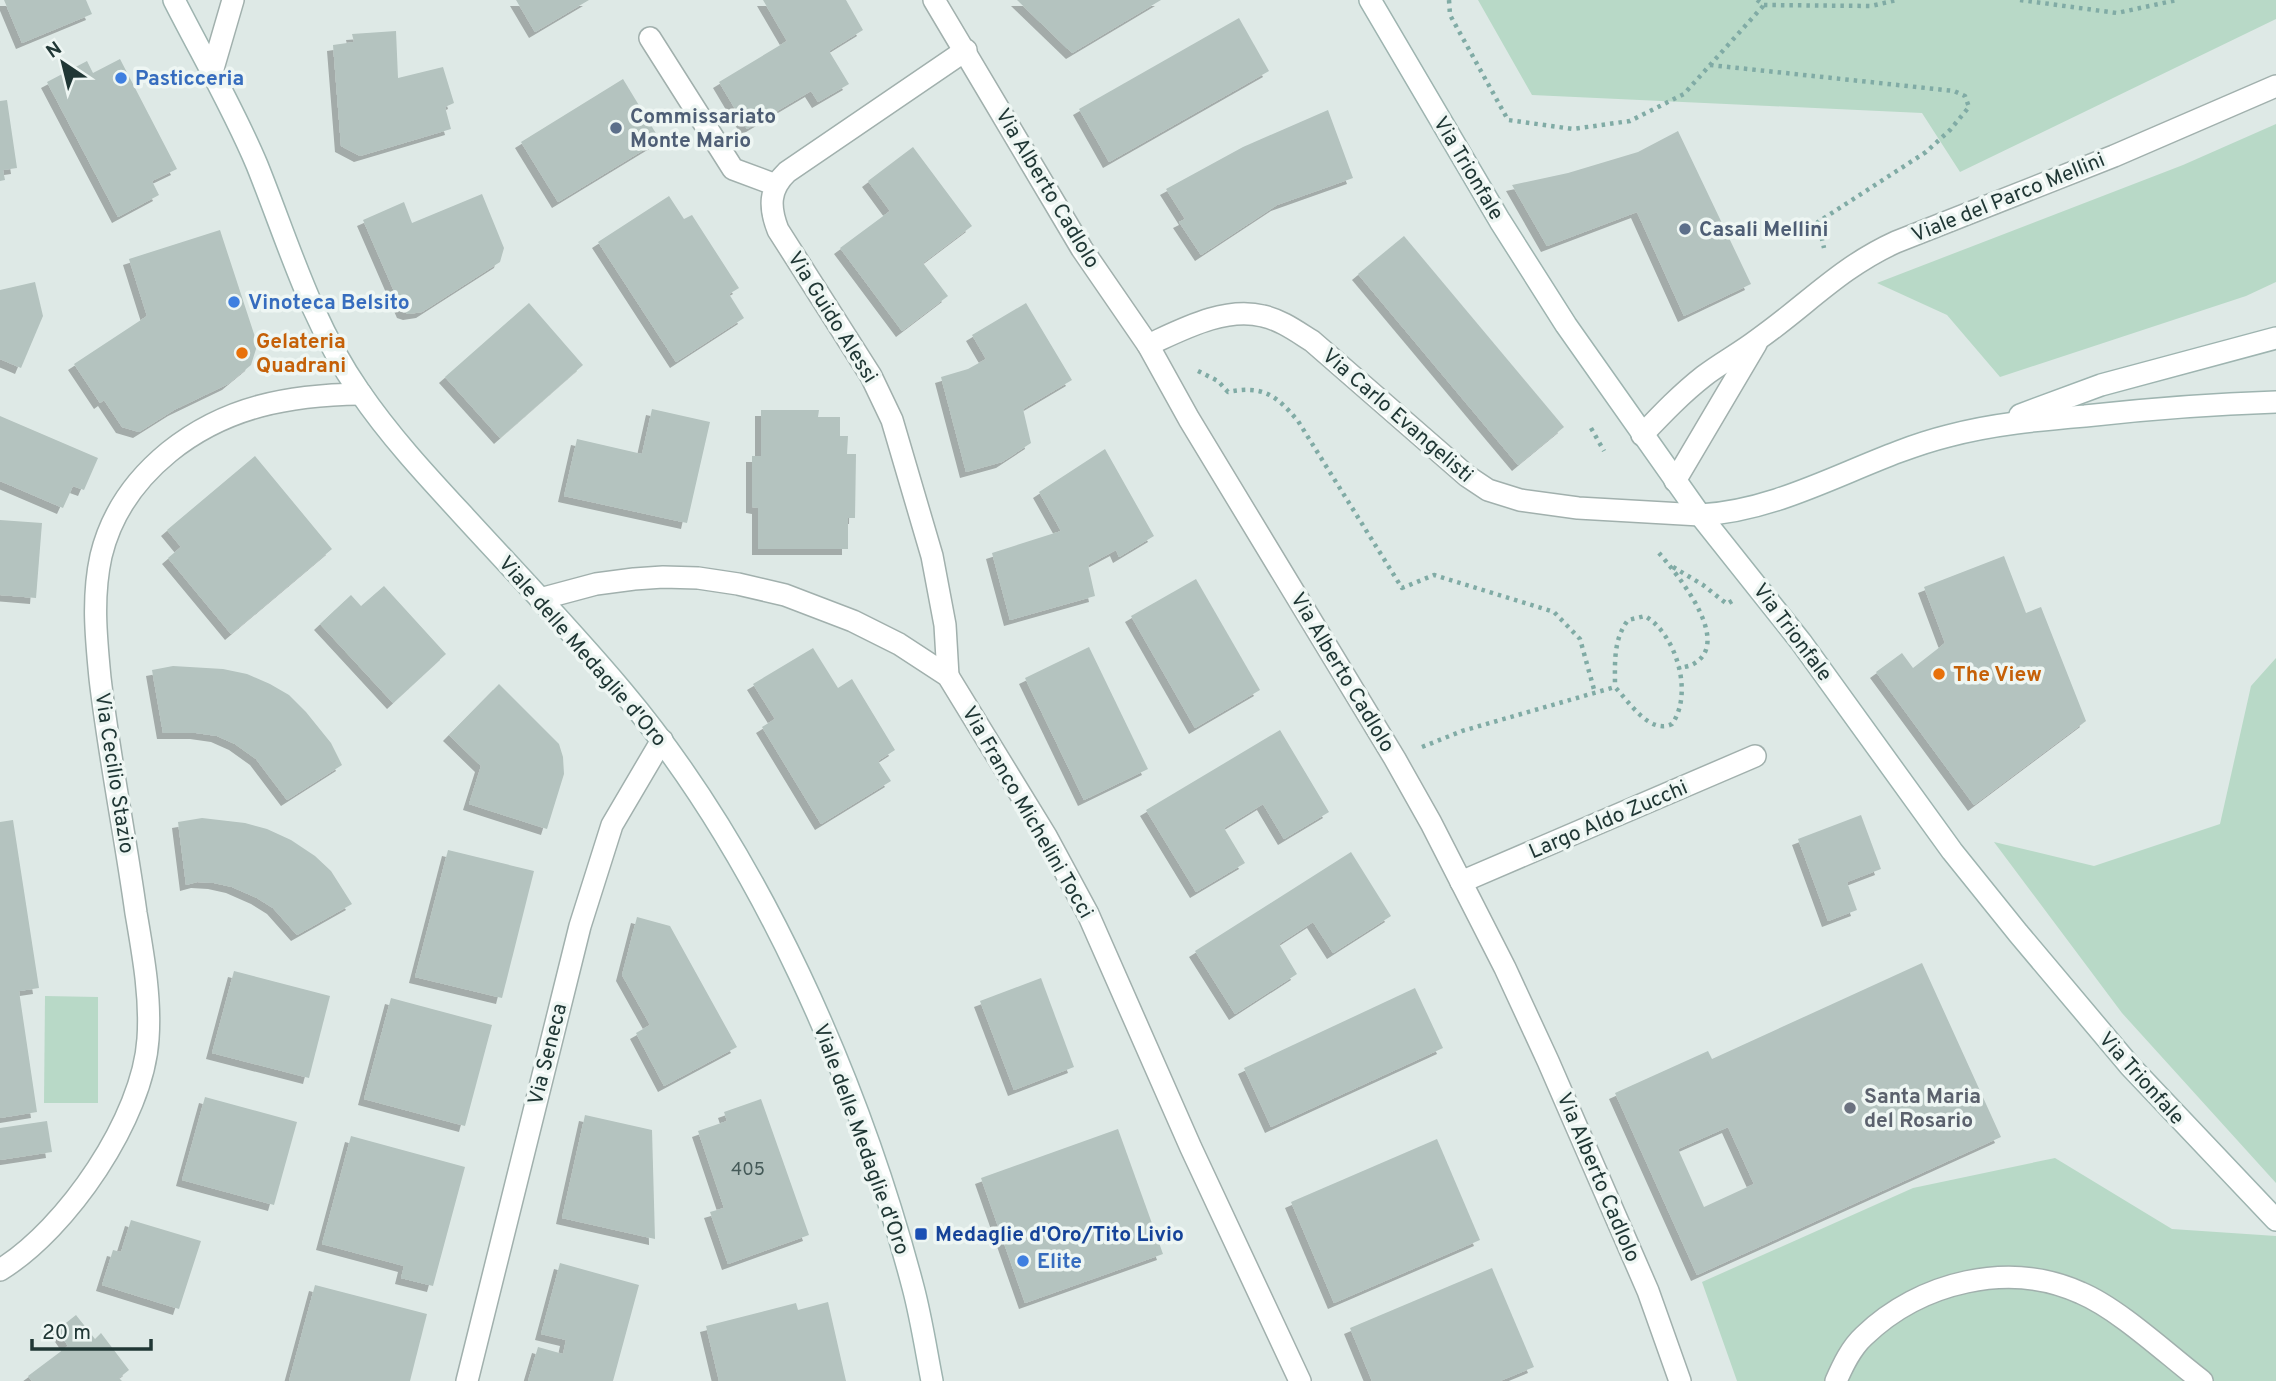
<svg xmlns="http://www.w3.org/2000/svg" width="2276" height="1381" font-family="Overpass,sans-serif">
<style>
.green{fill:#b8d9c7}
.building{fill:#b4c3bf;fill-rule:evenodd;filter:url(#shadow)}
.lines{fill:none;stroke-linecap:round;stroke-linejoin:round}
.lane-casing{stroke:#a1b0ad;stroke-width:24}
.street-casing{stroke:#a1b0ad;stroke-width:24}
.secondary-casing{stroke:#9eb4b0;stroke-width:24}
.path{stroke:#80aba5;stroke-width:4.5;stroke-dasharray:3.5 5;stroke-linecap:butt}
.lane{stroke:#fff;stroke-width:21}
.street{stroke:#fff;stroke-width:21}
.secondary{stroke:#fff;stroke-width:21}
.shop-dot{fill:#3f7fe0;stroke:#eef6f3;stroke-width:2.5}
.service-dot{fill:#5c6f8a;stroke:#eef6f3;stroke-width:2.5}
.food-dot{fill:#e8710a;stroke:#eef6f3;stroke-width:2.5}
.worship-dot{fill:#6b7280;stroke:#eef6f3;stroke-width:2.5}
.transit-dot{fill:#1a4fb4;stroke:#eef6f3;stroke-width:2.5}
.labels{text-anchor:middle;stroke-width:7;stroke-linejoin:round;paint-order:stroke}
.number-label{font-size:18px;fill:#455a58}
.shop-label{font-size:21px;font-weight:bold;fill:#366cbe;stroke:#eef6f3;text-anchor:start}
.service-label{font-size:21px;font-weight:bold;fill:#4e5e75;stroke:#eef6f3;text-anchor:start}
.street-label{font-size:21px;fill:#203735;stroke:#eef6f3}
.food-label{font-size:21px;font-weight:bold;fill:#c56008;stroke:#eef6f3;text-anchor:start}
.worship-label{font-size:21px;font-weight:bold;fill:#5b616d;stroke:#eef6f3;text-anchor:start}
.transit-label{font-size:21px;font-weight:bold;fill:#164399;stroke:#eef6f3;text-anchor:start}
</style>
<defs>
<filter id="shadow"><feDropShadow dx="-6" dy="6" stdDeviation="0" flood-color="#0004"/></filter>
</defs>
<rect width="100%" height="100%" fill="#dee9e6"/>
<!-- green -->
<g class="green">
<polygon points="1478,0 2276,0 2276,19 1960,172 1922,113 1532,95"/>
<polygon points="2276,124 2276,282 2246,296 2000,377 1947,315 1877,283 2183,165"/>
<polygon points="2276,658 2276,1183 2122,1013 1994,842 2094,866 2220,824 2251,686"/>
<polygon points="45,996 98,997 98,1103 44,1103"/>
<polygon points="2055,1158 2172,1229 2276,1236 2276,1381 1737,1381 1702,1282 1913,1188"/>
</g>
<!-- building -->
<g class="building">
<polygon points="4,0 86,0 92,14 22,43"/>
<polygon points="516,0 589,0 535,32"/>
<polygon points="763,0 846,0 863,30 829,51 849,84 818,102 811,91 747,129 719,82 787,41"/>
<polygon points="1017,0 1161,0 1072,53"/>
<polygon points="1239,18 1269,71 1109,162 1079,109"/>
<polygon points="396,31 398,78 443,67 454,103 445,107 451,129 360,156 341,146 333,45 354,42 352,34"/>
<polygon points="120,59 177,169 152,181 159,195 118,217 47,82 87,61 93,73"/>
<polygon points="623,79 660,140 558,202 521,142"/>
<polygon points="7,100 17,168 3,170 5,180 0,181 0,101"/>
<polygon points="1328,110 1353,178 1277,205 1201,255 1179,222 1185,219 1166,189 1243,147"/>
<polygon points="1678,131 1751,284 1684,316 1637,212 1547,246 1512,185 1568,173 1638,152"/>
<polygon points="913,147 972,226 923,263 948,296 902,331 840,248 890,211 868,181"/>
<polygon points="482,194 504,248 500,262 422,312 409,314 403,312 363,220 404,202 412,223"/>
<polygon points="669,196 684,219 692,215 739,288 729,294 744,318 676,362 598,242"/>
<polygon points="220,230 256,340 256,349 251,365 228,384 174,410 139,432 122,427 104,400 100,403 74,364 147,316 129,259"/>
<polygon points="1404,236 1564,427 1518,465 1358,274"/>
<polygon points="35,282 43,316 21,368 0,359 0,290"/>
<polygon points="529,303 583,365 500,438 445,377"/>
<polygon points="1026,303 1072,380 1023,409 1031,443 1002,462 966,472 941,377 968,369 986,359 972,335"/>
<polygon points="652,409 710,422 687,523 564,496 577,439 642,454"/>
<polygon points="761,410 819,410 818,417 840,417 840,436 848,436 847,454 856,454 855,518 848,518 848,549 758,549 758,508 752,507 752,456 761,456"/>
<polygon points="0,416 98,458 84,490 73,486 63,508 0,481"/>
<polygon points="1105,449 1154,536 1119,557 1116,550 1088,565 1095,596 1010,620 992,553 1061,531 1039,492"/>
<polygon points="255,456 332,549 231,634 168,558 181,547 167,530"/>
<polygon points="0,520 42,523 36,598 0,595"/>
<polygon points="2004,556 2026,613 2041,607 2086,721 1974,805 1876,672 1902,653 1913,668 1945,643 1924,587"/>
<polygon points="1196,579 1260,690 1195,728 1131,616"/>
<polygon points="384,586 446,654 393,703 320,624 351,595 361,606"/>
<polygon points="1089,647 1148,769 1084,800 1025,678"/>
<polygon points="813,648 838,688 852,679 895,750 878,761 891,781 821,824 762,727 775,719 753,684"/>
<polygon points="173,666 223,669 247,674 270,684 289,695 306,712 331,743 342,765 287,800 256,759 235,744 217,736 196,733 163,733 152,670"/>
<polygon points="499,684 559,744 563,757 564,774 547,829 469,804 481,766 449,735"/>
<polygon points="1280,730 1329,812 1284,839 1263,804 1224,828 1245,863 1196,892 1146,810"/>
<polygon points="1861,815 1881,869 1847,882 1857,910 1828,921 1798,839"/>
<polygon points="202,818 245,823 267,829 291,840 315,856 331,871 352,904 297,935 273,908 257,898 232,887 214,883 197,882 186,885 178,822"/>
<polygon points="13,820 39,988 19,991 37,1112 0,1118 0,822"/>
<polygon points="448,850 534,871 502,998 415,977"/>
<polygon points="1351,852 1391,916 1333,953 1313,922 1279,944 1297,974 1235,1014 1195,951"/>
<polygon points="637,917 670,926 737,1047 664,1086 636,1033 650,1025 622,975"/>
<path d="M 1922,963 L 2001,1137 L 1697,1275 L 1615,1093 L 1708,1051 L 1712,1059 ZM 1728,1127 L 1754,1184 L 1704,1207 L 1678,1149 Z"/>
<polygon points="234,971 330,996 309,1078 212,1053"/>
<polygon points="1041,978 1074,1067 1014,1090 980,1001"/>
<polygon points="1415,988 1443,1048 1271,1127 1244,1068"/>
<polygon points="391,998 492,1025 465,1126 364,1099"/>
<polygon points="205,1097 297,1122 274,1205 182,1180"/>
<polygon points="761,1099 809,1235 728,1264 710,1212 724,1208 698,1131 727,1121 724,1112"/>
<polygon points="585,1115 652,1130 655,1239 562,1218"/>
<polygon points="47,1121 52,1152 0,1160 0,1128"/>
<polygon points="1118,1129 1163,1254 1025,1303 981,1178"/>
<polygon points="351,1136 465,1167 433,1286 401,1278 404,1266 322,1244"/>
<polygon points="1437,1139 1480,1240 1334,1303 1291,1202"/>
<polygon points="131,1220 201,1241 179,1309 102,1285 113,1250 121,1252"/>
<polygon points="560,1263 639,1285 613,1381 528,1381 538,1347 563,1354 566,1340 541,1334"/>
<polygon points="1492,1268 1534,1367 1500,1381 1372,1381 1350,1328"/>
<polygon points="315,1285 427,1314 410,1381 289,1381"/>
<polygon points="828,1302 846,1381 719,1381 706,1326 796,1303 798,1310"/>
<polygon points="76,1315 95,1339 101,1333 129,1370 119,1378 122,1381 32,1381 28,1376 68,1346 57,1330"/>
</g>
<g class="lines">
<defs>
<polyline id="lane" points="650,38 733,169 776,185"/>
<g id="street">
<polyline points="934,0 1082,249 1148,345 1189,419 1395,759 1431,823 1505,968 1548,1061 1648,1291 1680,1381"/>
<polyline points="212,72 233,0"/>
<path d="M 1148,345 C 1181,330 1225,306 1263,316 C 1281,320 1296,331 1312,341 L 1467,476 L 1488,490 L 1520,500 L 1578,508 L 1700,515"/>
<path d="M 1642,435 C 1662,414 1681,394 1704,376 C 1721,363 1740,353 1757,340 C 1807,305 1839,268 1896,242 L 2114,156 L 2276,86"/>
<polyline points="1675,481 1756,344"/>
<polyline points="540,599 596,584 634,579 663,577 698,578 738,584 785,595 853,621 899,644 948,676 1046,836 1088,914 1191,1148 1300,1381"/>
<path d="M 948,676 L 945,625 L 932,556 L 892,420 L 871,376 L 778,230 C 769,207 769,189 787,172 L 966,50"/>
<polyline points="1461,882 1755,756"/>
<path d="M 0,1270 C 67,1229 143,1118 148,1039 C 151,997 143,954 136,913 C 125,834 109,756 100,678 C 96,637 92,597 101,556 C 111,514 136,479 169,452 C 226,406 290,395 361,394"/>
<polyline points="467,1381 580,926 612,825 662,740"/>
<path d="M 1836,1381 C 1843,1365 1851,1348 1864,1336 C 1920,1282 2009,1260 2081,1293 C 2119,1309 2168,1355 2202,1381"/>
</g>
<g id="secondary">
<path d="M 174,0 C 202,55 233,108 257,165 C 288,242 311,322 359,391 C 389,435 425,474 462,514 C 516,573 572,631 623,692 C 760,855 859,1082 913,1287 C 921,1317 926,1350 932,1381"/>
<polyline points="1370,0 1500,221 1566,325 1700,515 1801,642 1952,851 2018,933 2130,1066 2276,1220"/>
<polyline points="2020,415 2101,385 2276,338"/>
<path d="M 1700,515 C 1789,510 1864,457 1948,436 C 1993,424 2038,420 2085,416 C 2148,409 2212,404 2276,402"/>
</g>
</defs>
<!-- lane casing -->
<use href="#lane" class="lane-casing"/>
<!-- street casing -->
<use href="#street" class="street-casing"/>
<!-- secondary casing -->
<use href="#secondary" class="secondary-casing"/>
<!-- path -->
<g class="path">
<polyline points="1449,0 1450,15 1508,120 1573,129 1630,121 1684,94 1764,5"/>
<polyline points="1757,0 1764,5 1871,6 1897,0"/>
<polyline points="2020,0 2117,13 2177,0"/>
<polyline points="1710,65 1954,91 1965,96 1969,107 1950,130 1926,152 1818,222 1824,248"/>
<path d="M 1198,371 L 1218,381 L 1228,392 C 1263,385 1276,395 1298,421 L 1402,588 L 1434,575 L 1554,612 L 1580,639 L 1595,693"/>
<polyline points="1591,428 1604,451"/>
<path d="M 1659,553 C 1677,574 1732,640 1695,663 C 1691,666 1684,667 1679,668"/>
<polyline points="1673,567 1703,585 1727,604 1732,601"/>
<path d="M 1422,747 L 1462,731 L 1615,687 C 1629,702 1650,735 1672,724 C 1694,693 1676,634 1645,616 L 1628,620 C 1613,640 1615,663 1615,687"/>
</g>
<!-- lane -->
<use href="#lane" class="lane"/>
<!-- street -->
<use href="#street" class="street"/>
<!-- secondary -->
<use href="#secondary" class="secondary"/>
</g>
<!-- markers -->
<g class="shop-dot">
<circle cx="121" cy="78" r="7"/>
<circle cx="234" cy="302" r="7"/>
<circle cx="1023" cy="1261" r="7"/>
</g>
<g class="service-dot">
<circle cx="616" cy="128" r="7"/>
<circle cx="1685" cy="229" r="7"/>
</g>
<g class="food-dot">
<circle cx="242" cy="353" r="7"/>
<circle cx="1939" cy="674" r="7"/>
</g>
<circle class="worship-dot" cx="1850" cy="1108" r="7"/>
<rect class="transit-dot" x="914" y="1227" width="14" height="14" rx="3.5"/>
<g class="labels">
<!-- number labels -->
<g class="number-label">
<text x="748" y="1175">405</text>
</g>
<!-- shop labels -->
<g class="shop-label">
<text x="135" y="85">Pasticceria</text>
<text x="248" y="309">Vinoteca Belsito</text>
<text x="1037" y="1268">Elite</text>
</g>
<!-- service labels -->
<g class="service-label">
<text x="630" y="123">Commissariato<tspan x="630" dy="24">Monte Mario</tspan></text>
<text x="1699" y="236">Casali Mellini</text>
</g>
<!-- street labels -->
<g class="street-label">
<text transform="translate(1469 168) rotate(59)" y="7">Via Trionfale</text>
<text transform="translate(1048 188) rotate(59)" y="7">Via Alberto Cadlolo</text>
<text transform="translate(2008 197) rotate(-22)" y="7">Viale del Parco Mellini</text>
<text transform="translate(833 317) rotate(58)" y="7">Via Guido Alessi</text>
<text transform="translate(1398 415) rotate(41)" y="7">Via Carlo Evangelisti</text>
<text transform="translate(1793 632) rotate(53)" y="7">Via Trionfale</text>
<text transform="translate(583 651) rotate(49)" y="7">Viale delle Medaglie d'Oro</text>
<text transform="translate(1343 672) rotate(59)" y="7">Via Alberto Cadlolo</text>
<text transform="translate(115 773) rotate(81)" y="7">Via Cecilio Stazio</text>
<text transform="translate(1028 812) rotate(60)" y="7">Via Franco Michelini Tocci</text>
<text transform="translate(1608 819) rotate(-23)" y="7">Largo Aldo Zucchi</text>
<text transform="translate(547 1054) rotate(-76)" y="7">Via Seneca</text>
<text transform="translate(2142 1078) rotate(48)" y="7">Via Trionfale</text>
<text transform="translate(862 1139) rotate(70)" y="7">Viale delle Medaglie d'Oro</text>
<text transform="translate(1599 1177) rotate(67)" y="7">Via Alberto Cadlolo</text>
</g>
<!-- food labels -->
<g class="food-label">
<text x="256" y="348">Gelateria<tspan x="256" dy="24">Quadrani</tspan></text>
<text x="1953" y="681">The View</text>
</g>
<!-- worship labels -->
<g class="worship-label">
<text x="1864" y="1103">Santa Maria<tspan x="1864" dy="24">del Rosario</tspan></text>
</g>
<!-- transit labels -->
<g class="transit-label">
<text x="935" y="1241">Medaglie d'Oro/Tito Livio</text>
</g>
</g>
<!-- north arrow -->
<g transform="translate(63 63) rotate(325)" stroke="#eef6f3" stroke-width="5" paint-order="stroke">
<path d="M0-5L12 26L0 18L-12 26Z" fill="#203735"/>
<text y="-10" font-size="19" font-weight="bold" text-anchor="middle" fill="#203735">N</text>
</g>
<!-- scale -->
<path d="M32 1339v10h119v-10" fill="none" stroke="#203735" stroke-width="3.5"/>
<text x="42" y="1339" font-size="21" fill="#203735" stroke="#eef6f3" stroke-width="5" paint-order="stroke">20 m</text>
</svg>
